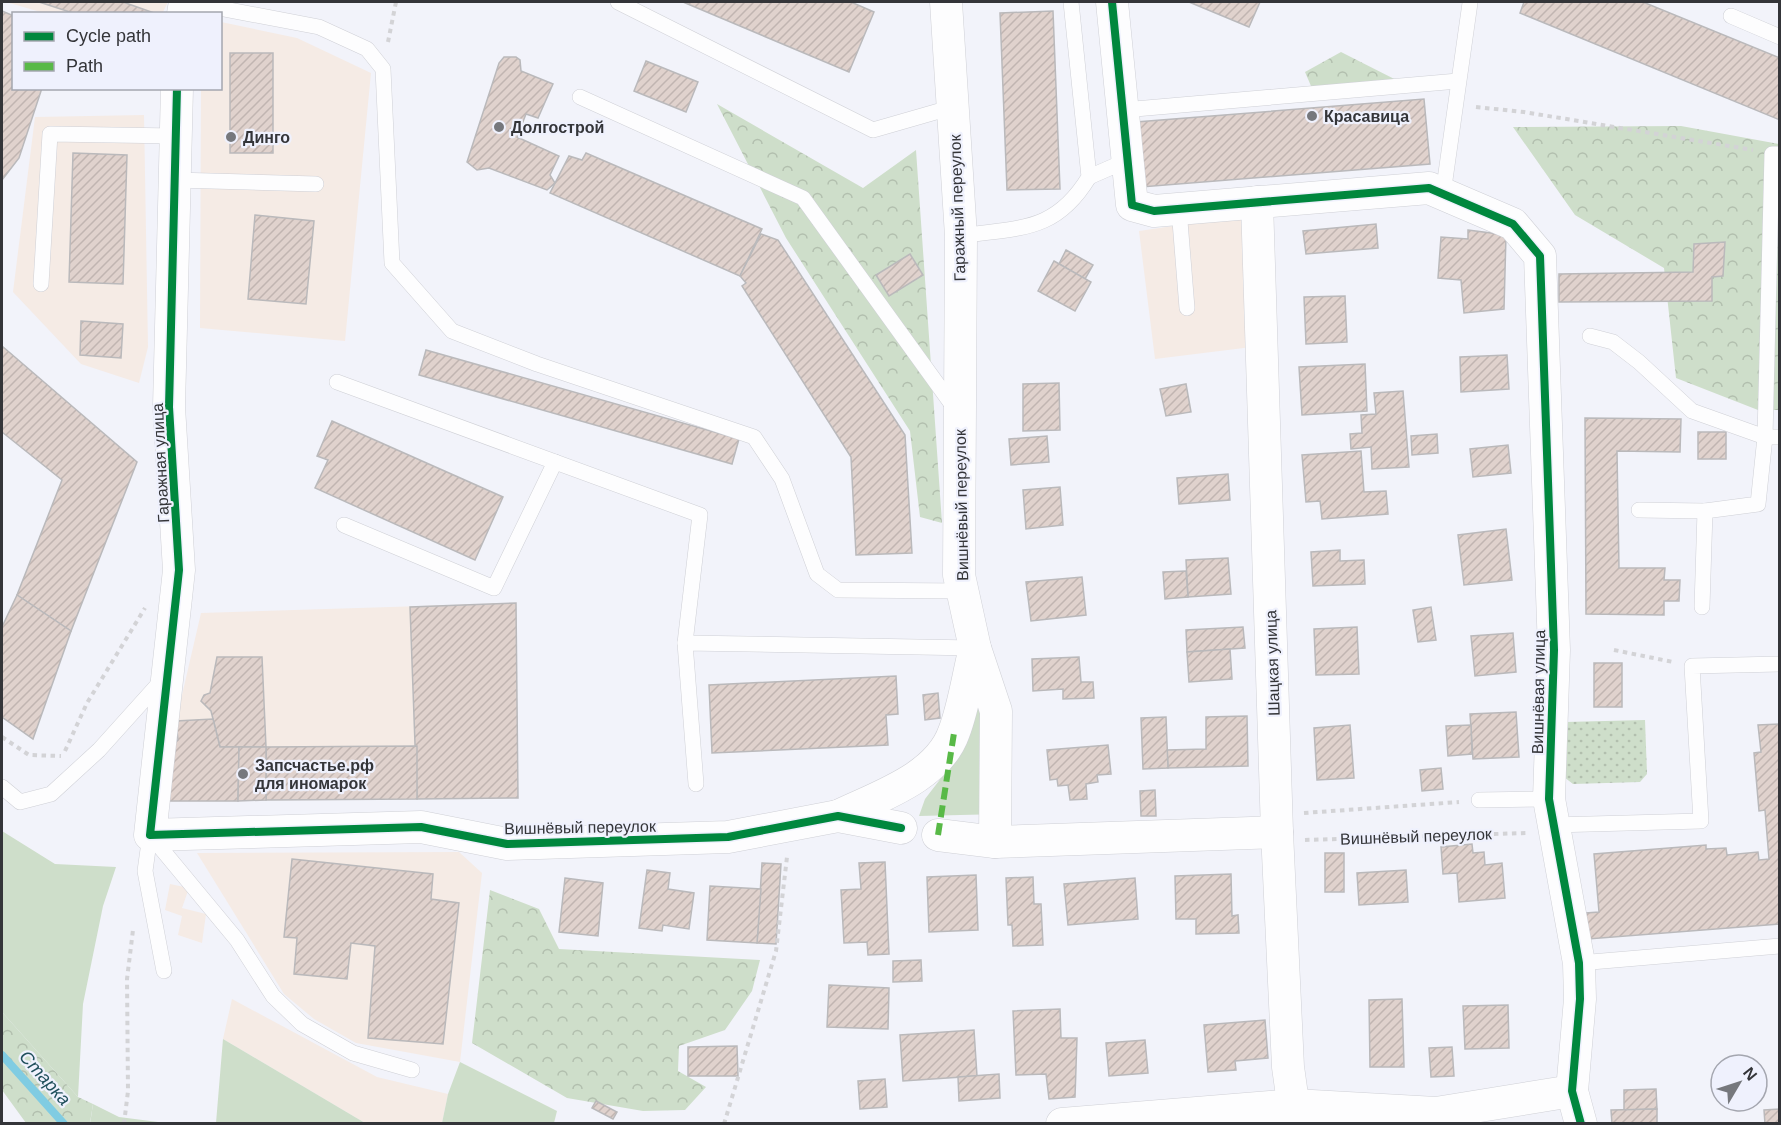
<svg xmlns="http://www.w3.org/2000/svg" width="1781" height="1125" font-family="Helvetica,sans-serif">
<style>
.industrial{fill:#f5ebe5}
.green{fill:#cedeca}
.forest{fill:url(#forest-crowns)}
.park{fill:url(#park-dots)}
.lines{fill:none;stroke-linecap:round;stroke-linejoin:round}
.stream{stroke:#80cce2;stroke-width:8}
.building{fill:url(#building-hatch);stroke:#bab9bb;stroke-width:1.5}
.lane-casing{stroke:#cfd0d6;stroke-width:16}
.street-casing{stroke:#cfd0d6;stroke-width:33}
.path{stroke:#d3d3d6;stroke-width:4;stroke-dasharray:4.5 4.5;stroke-linecap:butt}
.lane{stroke:#fdfdfe;stroke-width:15}
.street{stroke:#fdfdfe;stroke-width:32}
.quiet{stroke:#58b947;stroke-width:6;stroke-dasharray:12 6;stroke-linecap:butt}
.cycleway-casing{stroke:#eff1fd;stroke-width:11}
.cycleway{stroke:#00873e;stroke-width:8}
.poi-dot{fill:#76787d;stroke:#eff1fd;stroke-width:2}
.labels{text-anchor:middle;stroke-width:4.5;stroke-linejoin:round;paint-order:stroke}
.poi-label{font-size:16px;font-weight:bold;fill:#343539;stroke:#eff1fd;text-anchor:start}
.street-label{font-size:16px;fill:#343539;stroke:#eff1fd}
.water-label{font-size:18px;font-style:italic;fill:#21505c;stroke:#eff1fd}
</style>
<defs>
<pattern id="forest-crowns" width="20" height="18" patternUnits="userSpaceOnUse" patternTransform="scale(1.5)"><rect width="20" height="18" fill="#cedeca"/><path d="M2 6a3 3 0 1 1 6 0M12 15a3 3 0 1 1 6 0" fill="none" stroke="#b2bfae"/></pattern>
<pattern id="park-dots" width="8" height="8" patternUnits="userSpaceOnUse" patternTransform="scale(1.5)"><rect width="8" height="8" fill="#cedeca"/><path d="M2 2h.1M6 6h.1" fill="none" stroke="#b2bfae" stroke-width="1.8" stroke-linecap="round"/></pattern>
<pattern id="building-hatch" width="6" height="6" patternUnits="userSpaceOnUse" patternTransform="scale(1.5)"><rect width="6" height="6" fill="#e0d2cd"/><path d="M-1 1l2-2M0 6l6-6M5 7l2-2" fill="none" stroke="#c1b5b1"/></pattern>
</defs>
<rect width="100%" height="100%" fill="#f2f3fa"/>
<!-- industrial -->
<g class="industrial">
<polygon points="6,2 168,2 162,14 44,13"/>
<polygon points="221,22 297,38 371,73 345,341 200,328 201,89 220,88"/>
<polygon points="144,115 148,347 139,383 81,364 13,292 35,117"/>
<polygon points="1241,216 1252,347 1155,359 1139,231"/>
<polygon points="516,603 518,798 164,801 162,753 178,740 176,721 201,613"/>
<polygon points="459,852 482,873 460,1062 356,1043 314,1019 284,994 197,853"/>
<polygon points="170,884 189,888 182,908 206,914 202,943 178,935 182,916 165,910"/>
<polygon points="232,999 377,1077 448,1094 442,1123 365,1123 223,1039"/>
</g>
<!-- green -->
<g class="green">
<polygon points="977,660 1002,814 919,816 925,799 945,773"/>
<polygon points="2,831 55,864 116,867 103,906 83,1004 78,1097 2,1012"/>
<polygon points="223,1039 365,1123 216,1123"/>
<polygon points="460,1062 557,1111 554,1123 442,1123 448,1094"/>
<polygon points="93,1104 119,1117 166,1123 90,1124"/>
</g>
<!-- forest -->
<g class="forest">
<polygon points="1341,52 1418,91 1317,100 1305,72"/>
<polygon points="717,104 863,188 916,150 942,523 920,517 910,431 786,238"/>
<polygon points="1681,126 1779,144 1779,410 1758,410 1676,378 1664,268 1575,215 1513,127"/>
<polygon points="490,890 539,909 559,949 760,960 752,991 725,1030 679,1046 678,1071 706,1087 685,1110 643,1111 567,1098 472,1043"/>
<polygon points="2,1012 78,1097 93,1104 90,1123 26,1123 2,1090"/>
</g>
<!-- park -->
<polygon class="park" points="1645,720 1647,774 1640,782 1573,784 1564,777 1565,722"/>
<g class="lines">
<!-- stream -->
<polyline class="stream" points="2,1055 64,1124"/>
</g>
<!-- building -->
<g class="building">
<polygon points="39,2 123,2 157,14 76,14"/>
<polygon points="683,2 851,2 874,12 849,72"/>
<polygon points="1189,2 1260,2 1249,27"/>
<polygon points="1524,2 1643,2 1780,58 1780,120 1520,13"/>
<polygon points="2,11 14,16 14,88 42,88 19,158 2,180"/>
<polygon points="1053,11 1060,189 1007,190 1000,13"/>
<rect x="230" y="53" width="43" height="100"/>
<polygon points="504,57 516,57 520,60 521,71 553,84 538,118 526,114 517,137 559,156 550,175 555,183 547,190 489,168 477,170 467,162 499,63"/>
<polygon points="646,61 698,82 686,112 634,91"/>
<polygon points="1424,99 1430,164 1141,187 1136,122"/>
<polygon points="73,153 127,155 123,284 69,282"/>
<polygon points="586,153 762,229 740,276 550,193 569,156 582,160"/>
<polygon points="255,215 314,221 306,304 248,299"/>
<polygon points="1376,224 1378,248 1306,254 1303,231"/>
<polygon points="1468,230 1506,235 1504,309 1464,313 1461,280 1438,278 1441,237 1468,239"/>
<polygon points="761,234 778,240 905,435 912,553 856,555 851,457 742,286 746,283 740,276"/>
<polygon points="1725,242 1723,276 1712,277 1712,301 1559,302 1559,274 1693,272 1694,244"/>
<polygon points="1066,250 1093,265 1085,279 1059,264"/>
<polygon points="910,254 923,275 889,296 876,275"/>
<polygon points="1054,261 1091,282 1075,311 1038,291"/>
<polygon points="1345,296 1347,342 1306,344 1304,297"/>
<polygon points="81,321 123,324 121,358 80,355"/>
<polygon points="2,346 137,462 71,631 17,595 62,480 2,432"/>
<polygon points="426,350 739,439 732,464 419,375"/>
<polygon points="1507,355 1509,389 1461,392 1460,357"/>
<polygon points="1365,364 1367,411 1302,415 1299,367"/>
<polygon points="1059,383 1060,430 1023,431 1023,384"/>
<polygon points="1186,384 1191,412 1166,416 1160,389"/>
<polygon points="1403,391 1409,467 1372,469 1371,447 1351,449 1350,434 1362,433 1361,415 1376,414 1374,393"/>
<polygon points="1585,418 1681,419 1680,452 1617,451 1619,568 1665,568 1664,580 1680,580 1679,601 1664,601 1664,615 1586,614"/>
<polygon points="332,421 503,497 475,560 315,488 328,460 317,456"/>
<rect x="1698" y="432" width="28" height="27"/>
<polygon points="1437,434 1438,453 1412,455 1411,436"/>
<polygon points="1047,436 1049,462 1011,465 1009,439"/>
<polygon points="1508,445 1511,473 1473,477 1470,449"/>
<polygon points="1361,451 1364,492 1386,491 1388,514 1322,519 1320,501 1306,502 1302,455"/>
<polygon points="1228,474 1230,500 1179,504 1177,478"/>
<polygon points="1060,487 1063,525 1026,529 1023,490"/>
<polygon points="1506,529 1512,580 1464,585 1458,535"/>
<polygon points="1340,550 1340,561 1364,560 1365,584 1313,586 1311,552"/>
<polygon points="1228,558 1231,594 1188,597 1186,560"/>
<polygon points="1186,571 1188,597 1165,599 1163,572"/>
<polygon points="1082,577 1086,615 1031,621 1026,582"/>
<polygon points="17,595 71,631 33,739 2,717 2,627"/>
<polygon points="516,603 518,798 417,799 410,607"/>
<polygon points="1431,607 1436,640 1418,642 1413,610"/>
<polygon points="1243,627 1245,648 1187,652 1186,630"/>
<polygon points="1357,627 1359,674 1316,675 1314,629"/>
<polygon points="1513,633 1516,672 1475,676 1471,636"/>
<polygon points="1230,649 1232,679 1189,682 1187,652"/>
<polygon points="217,657 262,657 266,747 220,747 211,711 201,701 204,695 210,693"/>
<polygon points="1079,657 1081,682 1093,682 1094,698 1063,699 1063,689 1033,691 1032,659"/>
<rect x="1594" y="663" width="28" height="44"/>
<polygon points="896,676 898,714 886,715 888,745 712,753 709,685"/>
<polygon points="938,693 940,718 925,720 923,695"/>
<polygon points="1516,712 1519,757 1473,759 1470,714"/>
<polygon points="1247,716 1248,766 1168,768 1167,750 1206,749 1206,717"/>
<polygon points="1166,717 1168,768 1143,769 1141,718"/>
<polygon points="213,719 220,747 239,747 238,801 164,801 162,753 178,740 176,721"/>
<polygon points="1780,724 1780,924 1588,939 1586,913 1599,912 1594,854 1706,845 1706,849 1726,848 1727,855 1758,852 1759,860 1769,859 1765,810 1759,811 1754,753 1761,752 1758,725"/>
<polygon points="1350,725 1354,778 1317,780 1314,728"/>
<polygon points="1471,725 1472,754 1448,756 1446,726"/>
<polygon points="1108,745 1111,774 1097,775 1098,782 1086,784 1087,799 1070,800 1068,785 1058,786 1057,779 1050,780 1047,750"/>
<polygon points="417,746 417,799 266,800 266,747"/>
<polygon points="239,747 266,747 266,800 238,801"/>
<polygon points="1441,768 1443,789 1422,791 1420,770"/>
<polygon points="1155,790 1156,816 1141,816 1140,791"/>
<polygon points="1472,844 1473,853 1484,852 1485,865 1502,863 1505,898 1459,902 1457,873 1443,874 1441,847"/>
<rect x="1325" y="853" width="19" height="39"/>
<polygon points="292,859 433,874 431,899 459,903 443,1044 368,1038 375,946 351,943 347,979 294,974 297,938 284,937"/>
<polygon points="885,862 889,954 868,955 867,942 844,943 841,890 861,889 859,863"/>
<polygon points="762,863 781,864 776,944 757,943"/>
<polygon points="647,870 670,873 668,889 694,893 689,929 663,925 662,931 639,928"/>
<polygon points="1406,870 1408,902 1359,905 1357,873"/>
<polygon points="1231,874 1232,916 1238,915 1239,933 1196,934 1196,919 1176,919 1175,876"/>
<polygon points="976,875 978,930 929,932 927,877"/>
<polygon points="1033,877 1034,904 1041,904 1043,945 1013,946 1012,925 1008,925 1006,878"/>
<polygon points="565,878 603,883 598,936 559,932"/>
<polygon points="1135,878 1138,919 1068,925 1064,884"/>
<polygon points="710,886 761,889 757,943 707,940"/>
<polygon points="921,960 922,981 893,982 893,961"/>
<polygon points="829,985 889,988 888,1029 827,1027"/>
<polygon points="1402,999 1404,1067 1370,1067 1369,1000"/>
<polygon points="1508,1005 1509,1048 1465,1049 1463,1006"/>
<polygon points="1060,1009 1061,1038 1077,1038 1075,1097 1049,1099 1046,1074 1016,1075 1013,1011"/>
<polygon points="1265,1020 1268,1058 1235,1061 1236,1070 1208,1072 1204,1025"/>
<polygon points="974,1030 977,1076 903,1081 900,1035"/>
<polygon points="1145,1040 1148,1073 1109,1076 1106,1043"/>
<polygon points="737,1046 738,1076 688,1076 688,1047"/>
<polygon points="1452,1047 1454,1076 1431,1077 1429,1048"/>
<polygon points="999,1074 1000,1098 959,1101 958,1077"/>
<polygon points="885,1079 887,1107 860,1109 858,1081"/>
<polygon points="1656,1089 1657,1109 1624,1110 1624,1090"/>
<polygon points="596,1101 617,1112 613,1119 592,1108"/>
<polygon points="1657,1109 1657,1124 1612,1124 1611,1110"/>
<polygon points="1780,1109 1780,1124 1765,1124 1764,1110"/>
</g>
<g class="lines">
<defs>
<g id="lane">
<polyline points="187,2 319,27 367,49 383,69 392,263 452,331 537,364 754,437 782,479 817,574 838,590 963,591"/>
<polyline points="618,2 873,130 953,107"/>
<polyline points="1731,16 1780,37"/>
<polyline points="580,97 803,198 956,410"/>
<polyline points="1123,110 1458,81"/>
<polyline points="1089,177 1128,160"/>
<polyline points="175,180 316,184"/>
<polyline points="1443,194 1470,3"/>
<polyline points="1179,209 1187,308"/>
<path d="M 961,236 C 1019,227 1055,233 1089,177 L 1071,2"/>
<polyline points="41,284 50,134 176,136"/>
<polyline points="1590,336 1613,342 1639,362 1692,411 1765,437 1780,437"/>
<polyline points="337,382 700,515 685,643"/>
<polyline points="1639,510 1705,511"/>
<polyline points="344,525 494,588 555,462"/>
<polyline points="1702,607 1705,511 1758,504 1765,437 1772,154 1780,154"/>
<polyline points="696,784 685,643 975,648"/>
<polyline points="2,787 20,802 51,794 99,750 162,680"/>
<polyline points="1479,800 1549,799"/>
<polyline points="1553,825 1701,821 1692,666 1780,664"/>
<polyline points="150,835 237,940 273,996 302,1024 353,1053 412,1070"/>
<polyline points="150,835 145,871 164,971"/>
<polyline points="1579,963 1780,946"/>
</g>
<g id="street">
<polyline points="946,2 961,236 959,575 975,648 996,711 995,842"/>
<polyline points="1112,2 1132,205 1154,211 1429,188 1513,224 1540,256 1554,650 1549,799 1579,963 1580,999 1572,1091 1581,1124"/>
<polyline points="183,14 185,2"/>
<polyline points="177,88 169,407 179,570 150,835 421,827 507,844 728,837 838,816 901,828"/>
<polyline points="1257,202 1277,832 1288,1067 1296,1124"/>
<path d="M 838,816 C 877,797 938,778 954,732 C 964,706 968,675 975,648"/>
<polyline points="938,835 995,842 1277,832"/>
<polyline points="1062,1124 1294,1105 1436,1113 1572,1091"/>
</g>
</defs>
<!-- lane casing -->
<use href="#lane" class="lane-casing"/>
<!-- street casing -->
<use href="#street" class="street-casing"/>
<!-- path -->
<g class="path">
<polyline points="388,42 396,2"/>
<polyline points="1476,107 1524,112 1753,150"/>
<polyline points="1614,650 1673,662"/>
<polyline points="2,737 29,755 61,756"/>
<polyline points="65,751 87,703 145,608"/>
<polyline points="1304,813 1459,802"/>
<polyline points="1305,840 1526,833"/>
<polyline points="124,1124 128,1091 127,979 133,930"/>
<polyline points="724,1124 776,951 787,857"/>
</g>
<!-- lane -->
<use href="#lane" class="lane"/>
<!-- street -->
<use href="#street" class="street"/>
<!-- quiet -->
<polyline class="quiet" points="938,835 954,733"/>
<defs>
<g id="cycleway">
<polyline points="1112,2 1132,205 1154,211 1429,188 1513,224 1540,256 1554,650 1549,799 1579,963 1580,999 1572,1091 1581,1124"/>
<polyline points="177,88 169,407 179,570 150,835 421,827 507,844 728,837 838,816 901,828"/>
</g>
</defs>
<!-- cycleway casing -->
<use href="#cycleway" class="cycleway-casing"/>
<!-- cycleway -->
<use href="#cycleway" class="cycleway"/>
</g>
<!-- markers -->
<g class="poi-dot">
<circle cx="1312" cy="116" r="6"/>
<circle cx="499" cy="127" r="6"/>
<circle cx="231" cy="137" r="6"/>
<circle cx="243" cy="774" r="6"/>
</g>
<g class="labels">
<!-- poi labels -->
<g class="poi-label">
<text x="1324" y="122">Красавица</text>
<text x="511" y="133">Долгострой</text>
<text x="243" y="143">Динго</text>
<text x="255" y="771">Запсчастье.рф<tspan x="255" dy="18">для иномарок</tspan></text>
</g>
<!-- street labels -->
<g class="street-label">
<text transform="translate(957 208) rotate(-92)" y="6">Гаражный переулок</text>
<text transform="translate(160 463) rotate(-93)" y="6">Гаражная улица</text>
<text transform="translate(961 505) rotate(-91)" y="6">Вишнёвый переулок</text>
<text transform="translate(1272 663) rotate(-92)" y="6">Шацкая улица</text>
<text transform="translate(1538 692) rotate(-89)" y="6">Вишнёвая улица</text>
<text transform="translate(580 827) rotate(-1)" y="6">Вишнёвый переулок</text>
<text transform="translate(1416 836) rotate(-2)" y="6">Вишнёвый переулок</text>
</g>
<!-- water labels -->
<g class="water-label">
<text transform="translate(45 1078) rotate(48)" y="6">Старка</text>
</g>
</g>
<!-- border -->
<rect width="1781" height="1125" fill="none" stroke="#343539" stroke-width="6"/>
<!-- legend -->
<rect x="12" y="12" width="210" height="78" fill="#eff1fd" stroke="#a4a6af" stroke-width="1.5"/>
<rect x="24" y="32" width="30" height="9" fill="#00873e" stroke="#a4a6af" stroke-width="1.5"/>
<text x="66" y="42" font-size="18" fill="#343539">Cycle path</text>
<rect x="24" y="62" width="30" height="9" fill="#58b947" stroke="#a4a6af" stroke-width="1.5"/>
<text x="66" y="72" font-size="18" fill="#343539">Path</text>
<!-- north arrow -->
<g transform="translate(1739 1083) rotate(51)"><circle r="28" fill="#eff1fd" stroke="#a4a6af" stroke-width="1.5"/>
<path d="M0-4.5L10 22L0 15L-10 22Z" fill="#76787d"/>
<text y="-9" font-size="16" font-weight="bold" text-anchor="middle" fill="#343539">N</text>
</g>
</svg>
